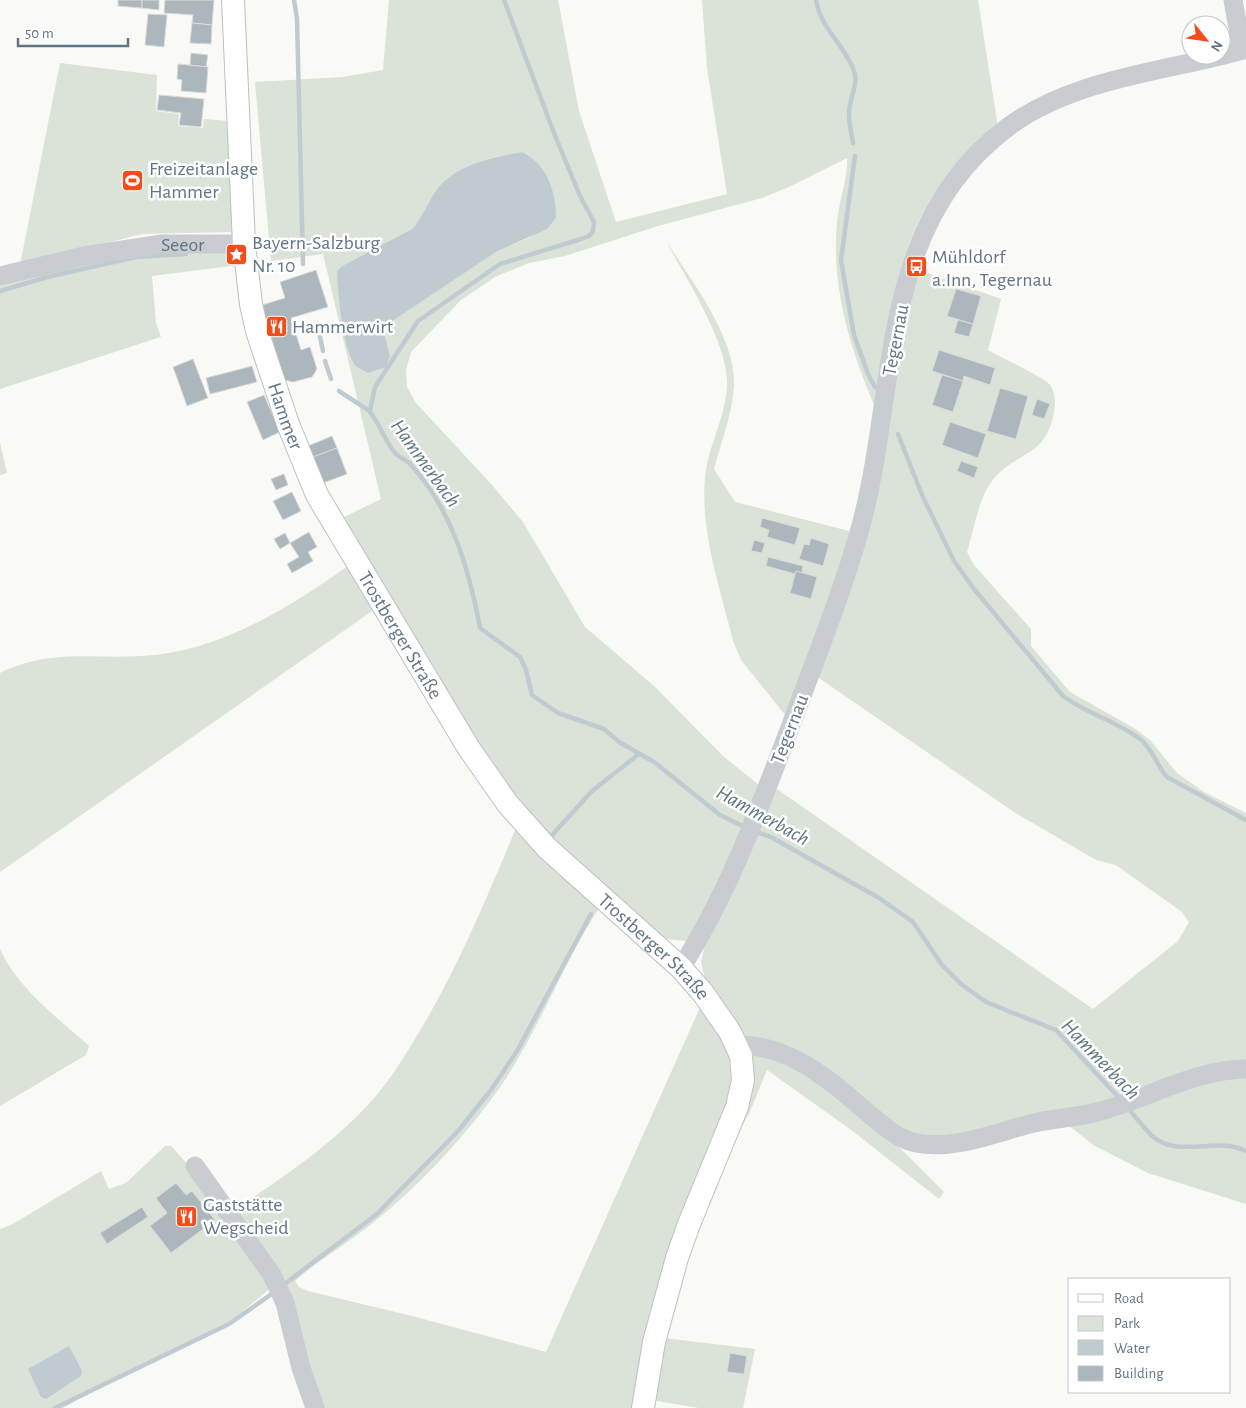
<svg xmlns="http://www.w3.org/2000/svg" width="1246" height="1408" font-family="'Alegreya Sans',sans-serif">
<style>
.green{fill:#dbe2d7;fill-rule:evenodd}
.water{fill:#bfcbd0}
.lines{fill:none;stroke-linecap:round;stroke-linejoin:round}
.stream{stroke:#bfcbd0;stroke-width:4.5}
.building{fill:#acb6bd;stroke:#dbdbd9}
.major-casing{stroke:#bcc0c4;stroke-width:24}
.minor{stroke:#c9cdd1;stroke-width:19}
.major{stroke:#fff;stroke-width:22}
.labels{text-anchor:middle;stroke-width:5;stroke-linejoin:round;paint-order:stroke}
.poi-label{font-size:20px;fill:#617585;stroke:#fff;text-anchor:start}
.street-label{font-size:20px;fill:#617585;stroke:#fff}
.water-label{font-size:21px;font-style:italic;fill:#5c767e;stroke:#fff}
</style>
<rect width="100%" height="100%" fill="#f9f9f6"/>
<!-- green -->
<g class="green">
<path d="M 389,0 L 558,0 L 579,111 L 616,222 L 727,194 L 707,68 L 702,0 L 978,0 L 998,127 C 976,148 953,168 935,193 C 893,255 886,335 875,407 C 850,348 831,287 837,222 C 839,200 848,179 847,158 L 791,186 L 762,198 L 658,226 L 565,256 L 529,263 L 495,277 L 461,300 L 411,352 L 406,370 L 407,387 L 416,403 L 492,485 L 523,522 L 585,627 L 654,686 L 723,756 L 760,786 L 694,934 L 686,941 L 664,939 L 555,846 L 516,803 L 336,521 L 381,499 L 323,254 L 271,261 L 255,82 L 343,77 L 383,70 ZM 522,152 L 531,237 L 496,252 L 394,320 L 385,336 L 390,356 L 338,281 L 338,271 L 342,266 L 412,229 C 423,218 427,204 435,192 C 455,164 491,158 522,152 Z"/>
<polygon points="60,63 157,75 156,111 179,114 178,126 203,128 204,119 228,121 232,232 142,234 20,265"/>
<path d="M 666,241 C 691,280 737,339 734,387 C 732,414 721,443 714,469 L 735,502 L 853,532 L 786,716 L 741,660 L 733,641 C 720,586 698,527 706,470 C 711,440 727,413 727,382 C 727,341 685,277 666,241 Z"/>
<polygon points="238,250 239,265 152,276 156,323 161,337 0,389 0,280 111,255"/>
<path d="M 917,269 L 1001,299 L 988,350 C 1002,358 1037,374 1048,383 C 1061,395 1053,425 1045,437 C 1034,454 1013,459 1000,472 C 979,490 975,527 967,552 L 974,565 L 1031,629 L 1031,646 L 1070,692 L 1134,728 L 1150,740 L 1177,773 L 1204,792 L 1246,813 L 1246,1204 L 1148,1173 L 1095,1146 L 1064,1122 L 895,1143 L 944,1192 L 939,1199 L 850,1129 L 767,1070 L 749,1114 L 735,1138 L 750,1059 L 755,1053 L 747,1037 L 737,1030 L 707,987 L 701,962 L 705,945 L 774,787 L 1093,1009 L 1178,941 L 1189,922 L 1182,912 L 1116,865 L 1096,860 L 1014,812 L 816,676 L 904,331 Z"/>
<polygon points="0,443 7,473 0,475"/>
<path d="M 348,566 L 375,609 L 0,872 L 0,673 C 50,649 89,659 142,656 C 218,652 287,609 348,566 Z"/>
<path d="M 517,826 L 601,905 C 559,969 534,1045 487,1105 C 454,1148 416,1188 374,1222 C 349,1243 319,1259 295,1281 L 299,1287 L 308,1291 L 412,1316 L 546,1352 L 702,1003 L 731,1052 L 735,1092 L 636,1408 L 319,1408 L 303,1357 L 234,1210 C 284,1177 336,1142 375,1097 C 391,1078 405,1056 418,1034 C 458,968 487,897 517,826 Z"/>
<path d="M 0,949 C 17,988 58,1018 89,1046 L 86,1055 L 0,1106 Z"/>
<polygon points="165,1146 171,1146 189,1166 274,1285 222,1329 105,1385 63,1408 0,1408 0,1229 13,1224 101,1171 109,1189 126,1183"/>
<polygon points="664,1338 755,1349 743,1408 699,1408 651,1400"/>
</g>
<!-- water -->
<g class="water">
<path d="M 522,152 C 547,164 556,191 556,218 L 547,229 L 496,252 L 394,320 L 385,336 L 390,356 L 386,367 L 368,373 C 364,371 358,368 355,365 C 342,347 338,293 337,271 L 342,266 L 412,229 C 423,217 427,204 435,192 C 455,164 491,158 522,152 Z"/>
<polygon points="69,1346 82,1371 81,1376 46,1399 41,1397 28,1369"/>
</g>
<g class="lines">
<!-- stream -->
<g class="stream">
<polyline points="294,0 297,19 303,264"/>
<path d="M 816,0 C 820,28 845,45 854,71 C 859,84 849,99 849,113 C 849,123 851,133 853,143"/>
<polyline points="855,156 841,260 854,335 868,374 875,387"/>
<polyline points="276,242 302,239"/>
<polyline points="0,291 47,277 136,257 186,254"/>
<polyline points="318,327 323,351"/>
<polyline points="325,361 331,379"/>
<path d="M 339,391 C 344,395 368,409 370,412 C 380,424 385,442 396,454 C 400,458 407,460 411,465 C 452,510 469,569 480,628 L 520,657 L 526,670 L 532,695 L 558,713 L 604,729 L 619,742 L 654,762 L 720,815 L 747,828"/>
<polyline points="370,411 375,387 418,321 500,264 581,239 589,236 593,231 594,222 580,196 554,133 504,0"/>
<path d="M 898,434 L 922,495 L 954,561 L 974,589 L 1063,696 C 1087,714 1117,721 1140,739 C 1152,748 1157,766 1167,777 L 1246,820"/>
<polyline points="754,831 771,837 879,898 913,922 942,965 961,984 986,1002 1056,1030 1120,1099"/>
<polyline points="553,834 592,791 639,754"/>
<path d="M 1127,1107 C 1135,1116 1143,1127 1152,1136 C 1178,1159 1217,1136 1246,1151"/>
<polyline points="286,1283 377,1214 459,1130 491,1090 517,1051 591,914"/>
<polyline points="55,1408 229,1324 273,1293"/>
</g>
</g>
<!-- building -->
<g class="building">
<polygon points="118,0 142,0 142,8 118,6"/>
<polygon points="142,0 159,0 159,10 142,8"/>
<polygon points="165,0 214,0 212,25 192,23 193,15 164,13"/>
<polygon points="148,14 167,15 164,47 145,45"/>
<polygon points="192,23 212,25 211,44 190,43"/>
<polygon points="191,53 208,55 206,67 190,65"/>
<polygon points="178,64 208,67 206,93 181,91 182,80 177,79"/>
<polygon points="159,95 204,99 201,127 179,125 181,113 157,110"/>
<polygon points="316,270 328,307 291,318 301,350 310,347 317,369 312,377 293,382 284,380 262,305 285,298 280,282"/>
<polygon points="956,289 981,296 973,324 947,316"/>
<polygon points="958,320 973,324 969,337 954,333"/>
<polygon points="939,350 995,368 990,385 964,376 963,381 932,371"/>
<polygon points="193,359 208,398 187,406 173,367"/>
<polygon points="252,366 257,382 210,394 206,378"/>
<polygon points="942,375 963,381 953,412 932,405"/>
<polygon points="1000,388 1028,396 1016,439 987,431"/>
<polygon points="264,395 280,432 263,440 247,402"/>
<polygon points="1037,399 1050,404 1044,419 1032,415"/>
<polygon points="950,422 986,434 978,458 942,445"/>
<polygon points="332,436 337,448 313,457 308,446"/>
<polygon points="337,448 347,474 323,483 313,457"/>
<polygon points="961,461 978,467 974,478 957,471"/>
<polygon points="284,474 288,485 276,490 271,479"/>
<polygon points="292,492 301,511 283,520 273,501"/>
<polygon points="762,518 800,528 795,545 767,537 769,530 760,527"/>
<polygon points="309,532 317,547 308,552 313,561 292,573 287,564 299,557 290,543"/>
<polygon points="285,533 290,543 280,549 274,539"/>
<polygon points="811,538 829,544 823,566 799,559 804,544 809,545"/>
<polygon points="754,540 765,543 762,553 751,551"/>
<polygon points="768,557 803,566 802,573 796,571 795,574 766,566"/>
<polygon points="796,571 817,577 811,599 790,593"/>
<polygon points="176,1183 186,1195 192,1191 215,1220 171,1253 150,1226 167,1213 156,1198"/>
<polygon points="142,1207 148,1217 107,1244 100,1233"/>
<polygon points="730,1353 747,1356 744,1374 727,1372"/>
</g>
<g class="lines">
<defs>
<g id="major">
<path id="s2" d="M 233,0 L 244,244 L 251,304 L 257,331 L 288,424 L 317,495 L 468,747 L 507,803 L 547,848 L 681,968 L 703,993 L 730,1032 L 741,1056 L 743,1080 L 737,1107 L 689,1224 L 677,1258 L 654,1342 L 643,1408"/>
</g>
</defs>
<!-- major casing -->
<use href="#major" class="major-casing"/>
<!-- minor -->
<g class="minor">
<polyline points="1233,0 1242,50"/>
<path id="s1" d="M 0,276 L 84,256 L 162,244 L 244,244"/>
<path d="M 681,968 C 730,890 761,804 794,717 C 817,655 842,593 860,529 C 899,388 876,225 1008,127 C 1075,77 1168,72 1246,49"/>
<path d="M 737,1045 C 789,1044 830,1080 868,1113 C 885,1127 900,1142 923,1144 C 961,1148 994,1133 1030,1124 C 1052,1118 1075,1118 1097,1112 C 1148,1099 1192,1070 1246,1069"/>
<polyline points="195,1166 272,1275 285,1303 301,1368 315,1408"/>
</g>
<!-- major -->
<use href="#major" class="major"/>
</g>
<!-- icons -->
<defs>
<symbol id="stadium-square" viewBox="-11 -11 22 22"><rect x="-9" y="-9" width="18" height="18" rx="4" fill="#f64c1a" stroke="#fff"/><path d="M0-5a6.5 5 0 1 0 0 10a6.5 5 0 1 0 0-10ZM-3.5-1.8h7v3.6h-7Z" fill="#fff"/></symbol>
<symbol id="sight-square" viewBox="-11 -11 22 22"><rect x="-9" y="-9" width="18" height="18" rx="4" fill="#f64c1a" stroke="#fff"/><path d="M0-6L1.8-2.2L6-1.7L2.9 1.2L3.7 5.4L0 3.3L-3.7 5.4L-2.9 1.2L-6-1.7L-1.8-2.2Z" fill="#fff"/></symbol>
<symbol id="bus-square" viewBox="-11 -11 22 22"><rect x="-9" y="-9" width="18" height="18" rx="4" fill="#f64c1a" stroke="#fff"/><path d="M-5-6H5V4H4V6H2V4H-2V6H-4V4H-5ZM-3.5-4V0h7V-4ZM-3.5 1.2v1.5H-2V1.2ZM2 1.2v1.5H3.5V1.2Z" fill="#fff"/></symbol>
<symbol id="restaurant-square" viewBox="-11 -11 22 22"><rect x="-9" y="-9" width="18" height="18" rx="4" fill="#f64c1a" stroke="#fff"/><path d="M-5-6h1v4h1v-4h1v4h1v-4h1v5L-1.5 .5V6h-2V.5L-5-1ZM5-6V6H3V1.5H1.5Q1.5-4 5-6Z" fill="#fff"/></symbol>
</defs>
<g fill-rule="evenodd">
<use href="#stadium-square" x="120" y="168" width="25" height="25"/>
<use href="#sight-square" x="224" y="242" width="25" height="25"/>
<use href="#bus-square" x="904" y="254" width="25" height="25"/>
<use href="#restaurant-square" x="264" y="314" width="25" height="25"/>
<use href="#restaurant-square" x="174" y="1204" width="25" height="25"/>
</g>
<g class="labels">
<!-- poi labels -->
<g class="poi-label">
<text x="149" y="175">Freizeitanlage<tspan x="149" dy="23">Hammer</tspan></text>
<text x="252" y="249">Bayern-Salzburg<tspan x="252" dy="23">Nr. 10</tspan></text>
<text x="932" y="263">Mühldorf<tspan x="932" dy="23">a.Inn, Tegernau</tspan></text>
<text x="292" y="333">Hammerwirt</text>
<text x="203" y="1211">Gaststätte<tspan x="203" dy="23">Wegscheid</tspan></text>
</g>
<!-- street labels -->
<g class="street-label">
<text dy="7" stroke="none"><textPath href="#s1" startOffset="186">Seeor</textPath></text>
<text transform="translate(895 340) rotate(-79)" y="7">Tegernau</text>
<text dy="7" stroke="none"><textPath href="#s2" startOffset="422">Hammer</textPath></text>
<text dy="7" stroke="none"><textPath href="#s2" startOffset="670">Trostberger Straße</textPath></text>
<text transform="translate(789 729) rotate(-69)" y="7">Tegernau</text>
<text dy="7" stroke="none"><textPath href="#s2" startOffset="1075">Trostberger Straße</textPath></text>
</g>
<!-- water labels -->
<g class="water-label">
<text transform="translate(426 463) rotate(54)" y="7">Hammerbach</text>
<text transform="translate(763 815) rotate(29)" y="7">Hammerbach</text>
<text transform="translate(1101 1059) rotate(46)" y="7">Hammerbach</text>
</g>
</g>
<!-- legend -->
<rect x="1068" y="1278" width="162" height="115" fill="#ffffff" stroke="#c0c8ce"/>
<rect x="1078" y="1294" width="25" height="8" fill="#ffffff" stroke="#c0c8ce"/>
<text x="1114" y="1303" font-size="15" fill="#617585">Road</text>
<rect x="1078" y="1316" width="25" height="15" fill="#dbe2d7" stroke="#c0c8ce"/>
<text x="1114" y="1328" font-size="15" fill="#617585">Park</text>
<rect x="1078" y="1340" width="25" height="15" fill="#bfcbd0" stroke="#c0c8ce"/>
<text x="1114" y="1353" font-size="15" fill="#617585">Water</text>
<rect x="1078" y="1366" width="25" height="15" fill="#acb6bd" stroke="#c0c8ce"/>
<text x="1114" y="1378" font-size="15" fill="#617585">Building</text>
<!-- north arrow -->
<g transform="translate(1206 40) rotate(120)"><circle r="24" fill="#ffffff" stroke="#c0c8ce"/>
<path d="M0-4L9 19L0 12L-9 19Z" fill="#f64c1a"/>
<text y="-8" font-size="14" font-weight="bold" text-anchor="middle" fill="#617585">N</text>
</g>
<!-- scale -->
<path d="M18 38v8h110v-8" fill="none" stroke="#617585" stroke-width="2.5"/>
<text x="25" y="38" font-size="15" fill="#617585" stroke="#ffffff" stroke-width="4" paint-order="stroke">50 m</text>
</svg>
